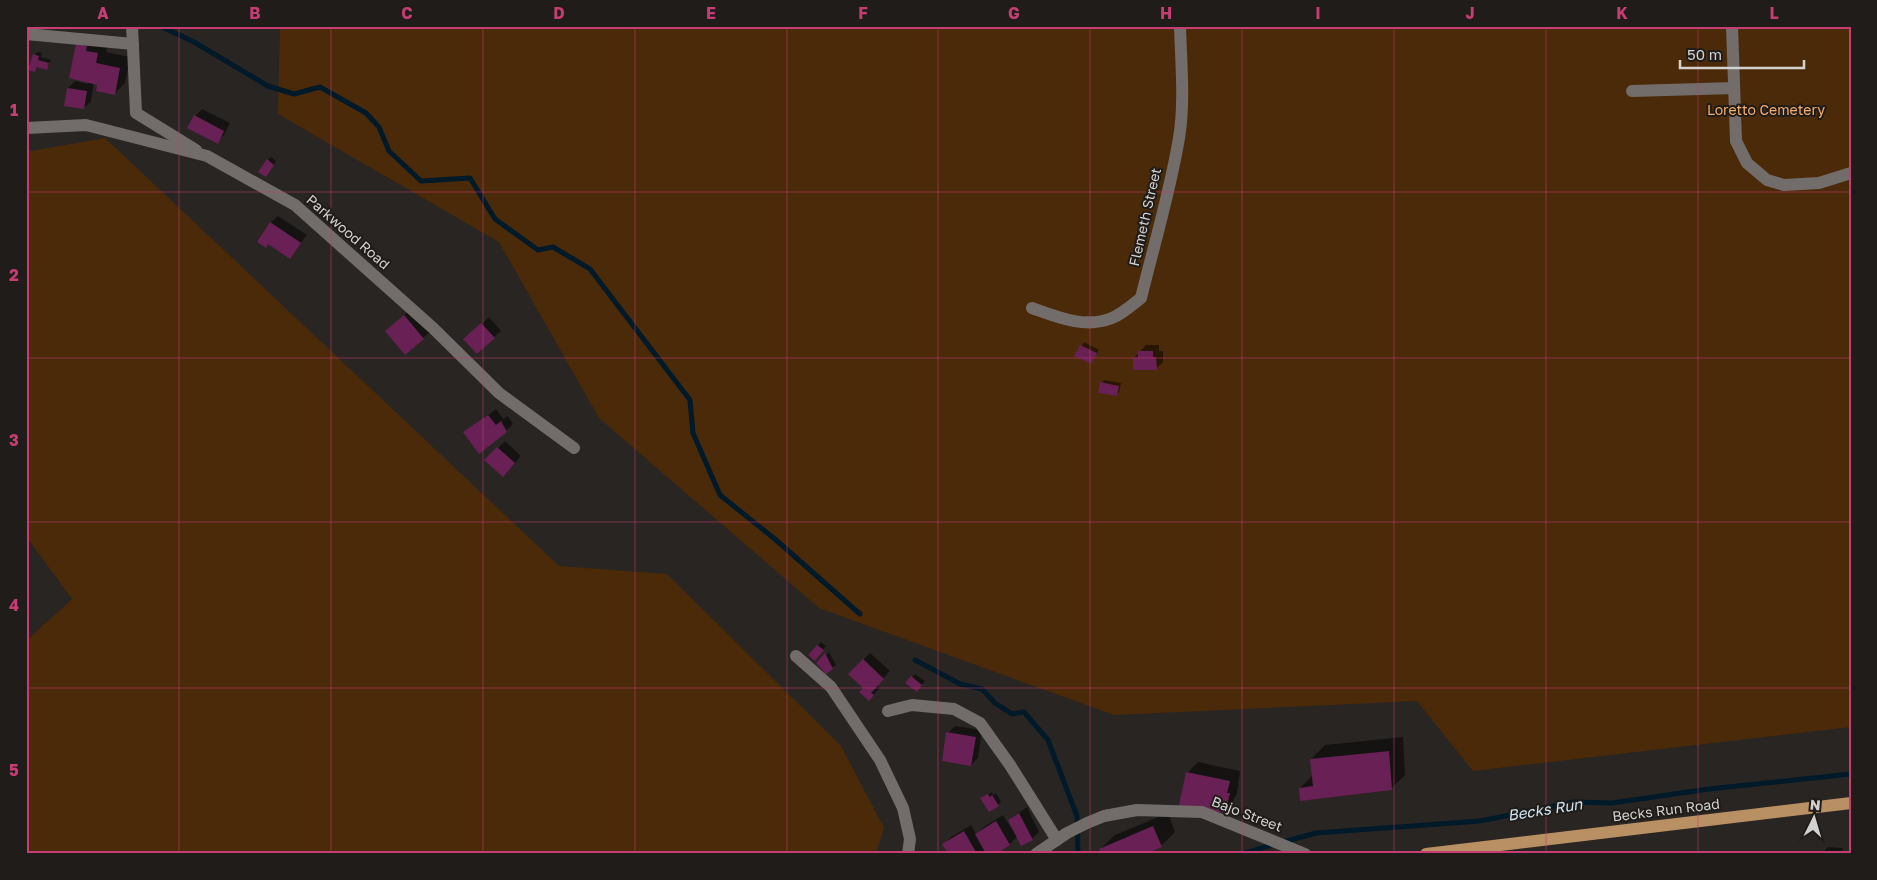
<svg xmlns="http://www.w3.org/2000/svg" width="1877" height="880" font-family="'Golos Text',sans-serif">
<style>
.green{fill:#4b2a09}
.shadow{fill:#0007}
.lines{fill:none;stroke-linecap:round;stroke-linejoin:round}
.stream{stroke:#001a2a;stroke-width:5}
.building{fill:#682055}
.minor{stroke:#726d6a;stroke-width:12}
.major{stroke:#b89063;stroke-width:12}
.grid{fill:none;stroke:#c53d72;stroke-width:1;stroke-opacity:0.55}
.labels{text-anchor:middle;stroke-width:4;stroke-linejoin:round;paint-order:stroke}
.park-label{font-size:14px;fill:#f8ac6b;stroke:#1f1c19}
.street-label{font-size:14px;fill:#d3d1cf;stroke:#1f1c19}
.water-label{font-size:15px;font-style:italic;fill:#d0e5f4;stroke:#1f1c19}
.neatline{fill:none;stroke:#c53d72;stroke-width:2}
.grid-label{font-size:16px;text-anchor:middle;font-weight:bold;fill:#c53d72}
</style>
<rect width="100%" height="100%" fill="#292522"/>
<!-- green -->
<g class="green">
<polygon points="280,26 1851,26 1851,727 1473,771 1417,701 1114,715 819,608 599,418 499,242 278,114"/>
<polygon points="105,138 559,566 667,574 841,746 884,828 876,854 26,854 26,641 72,599 26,536 26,152"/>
</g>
<!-- shadow -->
<g class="shadow">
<polygon points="108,43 106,52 130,57 125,83 114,94 99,84 94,82 91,101 84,108 68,88 75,81 88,84 77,44"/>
<polygon points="37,52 42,53 41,57 51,60 46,69 38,66 35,71 34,55"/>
<polygon points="202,109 230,123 224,135 217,142 195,116"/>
<polygon points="271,157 276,161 269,172 268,160"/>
<polygon points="278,216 307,235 290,257 268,243 259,241 271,222"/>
<polygon points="411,309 430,332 423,338 394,324"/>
<polygon points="489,317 501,331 494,337 471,333"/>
<polygon points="1084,342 1099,350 1090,363 1076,355"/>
<polygon points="1146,345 1159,345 1159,351 1163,351 1163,362 1156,369 1134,358"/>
<polygon points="1104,380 1121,383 1119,392 1116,395 1101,383"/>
<polygon points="496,409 503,419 508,416 513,424 506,431 465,432"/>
<polygon points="505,441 521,456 510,469 486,460"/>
<polygon points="821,642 826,646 818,657 810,655"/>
<polygon points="829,652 836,665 826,672 818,663"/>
<polygon points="870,653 890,671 877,685 880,688 869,699 865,688 863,660"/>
<polygon points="915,674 925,681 920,687 906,683"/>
<polygon points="955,726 982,730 978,758 971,765 948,733"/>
<polygon points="1403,737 1405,775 1391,789 1300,788 1313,775 1311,759 1325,745"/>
<polygon points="1198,762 1240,771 1237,794 1233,801 1223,812 1187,773"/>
<polygon points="992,792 993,795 996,793 1001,802 998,805 982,798"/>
<polygon points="1027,807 1039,832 1032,839 1022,844 1018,836 1010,844 993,854 950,854 944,844 951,837 971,825 976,834 984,827 1003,815 1013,831 1014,830 1009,820"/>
<polygon points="1168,813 1175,832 1161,846 1100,849 1115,835"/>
<polygon points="1828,847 1843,848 1842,854 1821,854"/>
</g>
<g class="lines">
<!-- stream -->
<g class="stream">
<polyline points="160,26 194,42 268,86 294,94 320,87 366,113 379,127 389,151 421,181 470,178 495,219 538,250 553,247 590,269 690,400 693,433 720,495 776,540 860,614"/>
<polyline points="915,660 960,684 982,689 995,703 1012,714 1024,712 1048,740 1077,816 1078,854"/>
<polyline points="1283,842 1316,833 1480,821 1574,802 1612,803 1709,789 1851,774"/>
<polyline points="1242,854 1275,844"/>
</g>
</g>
<!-- building -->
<g class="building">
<polygon points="76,44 87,46 86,51 98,53 96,63 120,68 115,95 96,91 97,85 69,78"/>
<polygon points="33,54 39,56 38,60 49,63 47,70 37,67 35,72 28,70"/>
<polygon points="67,88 87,91 84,109 64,106"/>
<polygon points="194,115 224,131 218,144 187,128"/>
<polygon points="267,159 274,165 266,177 258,172"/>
<polygon points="270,222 301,243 290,259 268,244 266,248 257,242"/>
<polygon points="404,315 424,339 405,355 385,331"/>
<polygon points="481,323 495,338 477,354 463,339"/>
<polygon points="1080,345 1097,353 1091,364 1074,356"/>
<polygon points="1138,351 1153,351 1153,357 1156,357 1157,370 1133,370 1133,358 1138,357"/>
<polygon points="1100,382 1119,386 1117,396 1098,393"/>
<polygon points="488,415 496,425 501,421 507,432 479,454 463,432"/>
<polygon points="497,447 515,463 503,477 484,460"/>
<polygon points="817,645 824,650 815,661 808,655"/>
<polygon points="825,653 833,669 826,674 816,663"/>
<polygon points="863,659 884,679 871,693 874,695 869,701 859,692 863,688 848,674"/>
<polygon points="911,676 922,685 917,692 905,683"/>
<polygon points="946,732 976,737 971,766 942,761"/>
<polygon points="1389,751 1392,790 1300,801 1299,788 1313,786 1310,759"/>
<polygon points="1186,772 1230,781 1227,793 1230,793 1227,806 1225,806 1223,813 1179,805"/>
<polygon points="988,794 990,797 992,795 999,806 989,812 980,798"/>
<polygon points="1019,813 1033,840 1021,846 1008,820"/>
<polygon points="996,821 1010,845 996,854 986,854 975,834"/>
<polygon points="1153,826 1162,847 1145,854 1101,854 1099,849"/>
<polygon points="964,831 977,854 948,854 942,844"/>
</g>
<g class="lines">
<!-- minor -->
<g class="minor">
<polyline points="132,26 136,113 196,150"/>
<polyline points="1732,26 1736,141 1747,163 1767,180 1784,185 1819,183 1851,173"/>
<polyline points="26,34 133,44"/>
<polyline points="1632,91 1734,88"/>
<polyline points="26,128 86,125 207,156 295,205 433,328 499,393 574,448"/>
<path d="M 1032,308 C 1057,317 1085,329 1112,318 C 1122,314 1132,305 1141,298 C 1154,245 1170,192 1179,138 C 1185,102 1181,63 1180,26"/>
<polyline points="796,656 831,687 880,760 903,808 910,839 908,854"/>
<polyline points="888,711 912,705 954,709 980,723 1010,765 1057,840"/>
<polyline points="1036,854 1067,833 1087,823 1104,816 1137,810 1202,812 1305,854"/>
</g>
<!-- major -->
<polyline class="major" points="1426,854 1851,803"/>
</g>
<!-- grid -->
<path class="grid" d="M 179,26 L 179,854M 331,26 L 331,854M 483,26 L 483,854M 635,26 L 635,854M 787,26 L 787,854M 938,26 L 938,854M 1090,26 L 1090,854M 1242,26 L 1242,854M 1394,26 L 1394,854M 1546,26 L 1546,854M 1698,26 L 1698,854M 26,192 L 1851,192M 26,358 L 1851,358M 26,522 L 1851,522M 26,688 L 1851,688"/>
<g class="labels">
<!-- park labels -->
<g class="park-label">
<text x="1766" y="115">Loretto Cemetery</text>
</g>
<!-- street labels -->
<g class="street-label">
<text transform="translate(1145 217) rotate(-77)" y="5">Flemeth Street</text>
<text transform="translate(348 232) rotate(41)" y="5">Parkwood Road</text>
<text transform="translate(1666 810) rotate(-7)" y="5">Becks Run Road</text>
<text transform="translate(1247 814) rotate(21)" y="5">Bajo Street</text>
</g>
<!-- water labels -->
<g class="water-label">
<text transform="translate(1545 810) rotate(-9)" y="5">Becks Run</text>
</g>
</g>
<!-- border -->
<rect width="1877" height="880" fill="none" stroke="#1f1c19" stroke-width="55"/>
<!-- north arrow -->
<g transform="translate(1814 818) rotate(5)" stroke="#1f1c19" stroke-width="4" paint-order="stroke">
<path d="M0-4L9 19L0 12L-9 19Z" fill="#d3d1cf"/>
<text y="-8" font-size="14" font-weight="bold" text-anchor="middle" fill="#d3d1cf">N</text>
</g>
<!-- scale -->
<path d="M1680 60v8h124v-8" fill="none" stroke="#d3d1cf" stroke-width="2.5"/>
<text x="1687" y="60" font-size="15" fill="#d3d1cf" stroke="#1f1c19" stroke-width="4" paint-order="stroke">50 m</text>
<rect x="28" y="28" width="1822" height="824" class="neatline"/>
<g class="grid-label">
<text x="103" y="19">A</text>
<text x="255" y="19">B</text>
<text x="407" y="19">C</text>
<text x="559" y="19">D</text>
<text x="711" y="19">E</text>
<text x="863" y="19">F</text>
<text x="1014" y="19">G</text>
<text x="1166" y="19">H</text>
<text x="1318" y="19">I</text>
<text x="1470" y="19">J</text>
<text x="1622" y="19">K</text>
<text x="1774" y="19">L</text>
<text x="14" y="116">1</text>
<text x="14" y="281">2</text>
<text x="14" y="446">3</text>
<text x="14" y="611">4</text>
<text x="14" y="776">5</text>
</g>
</svg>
